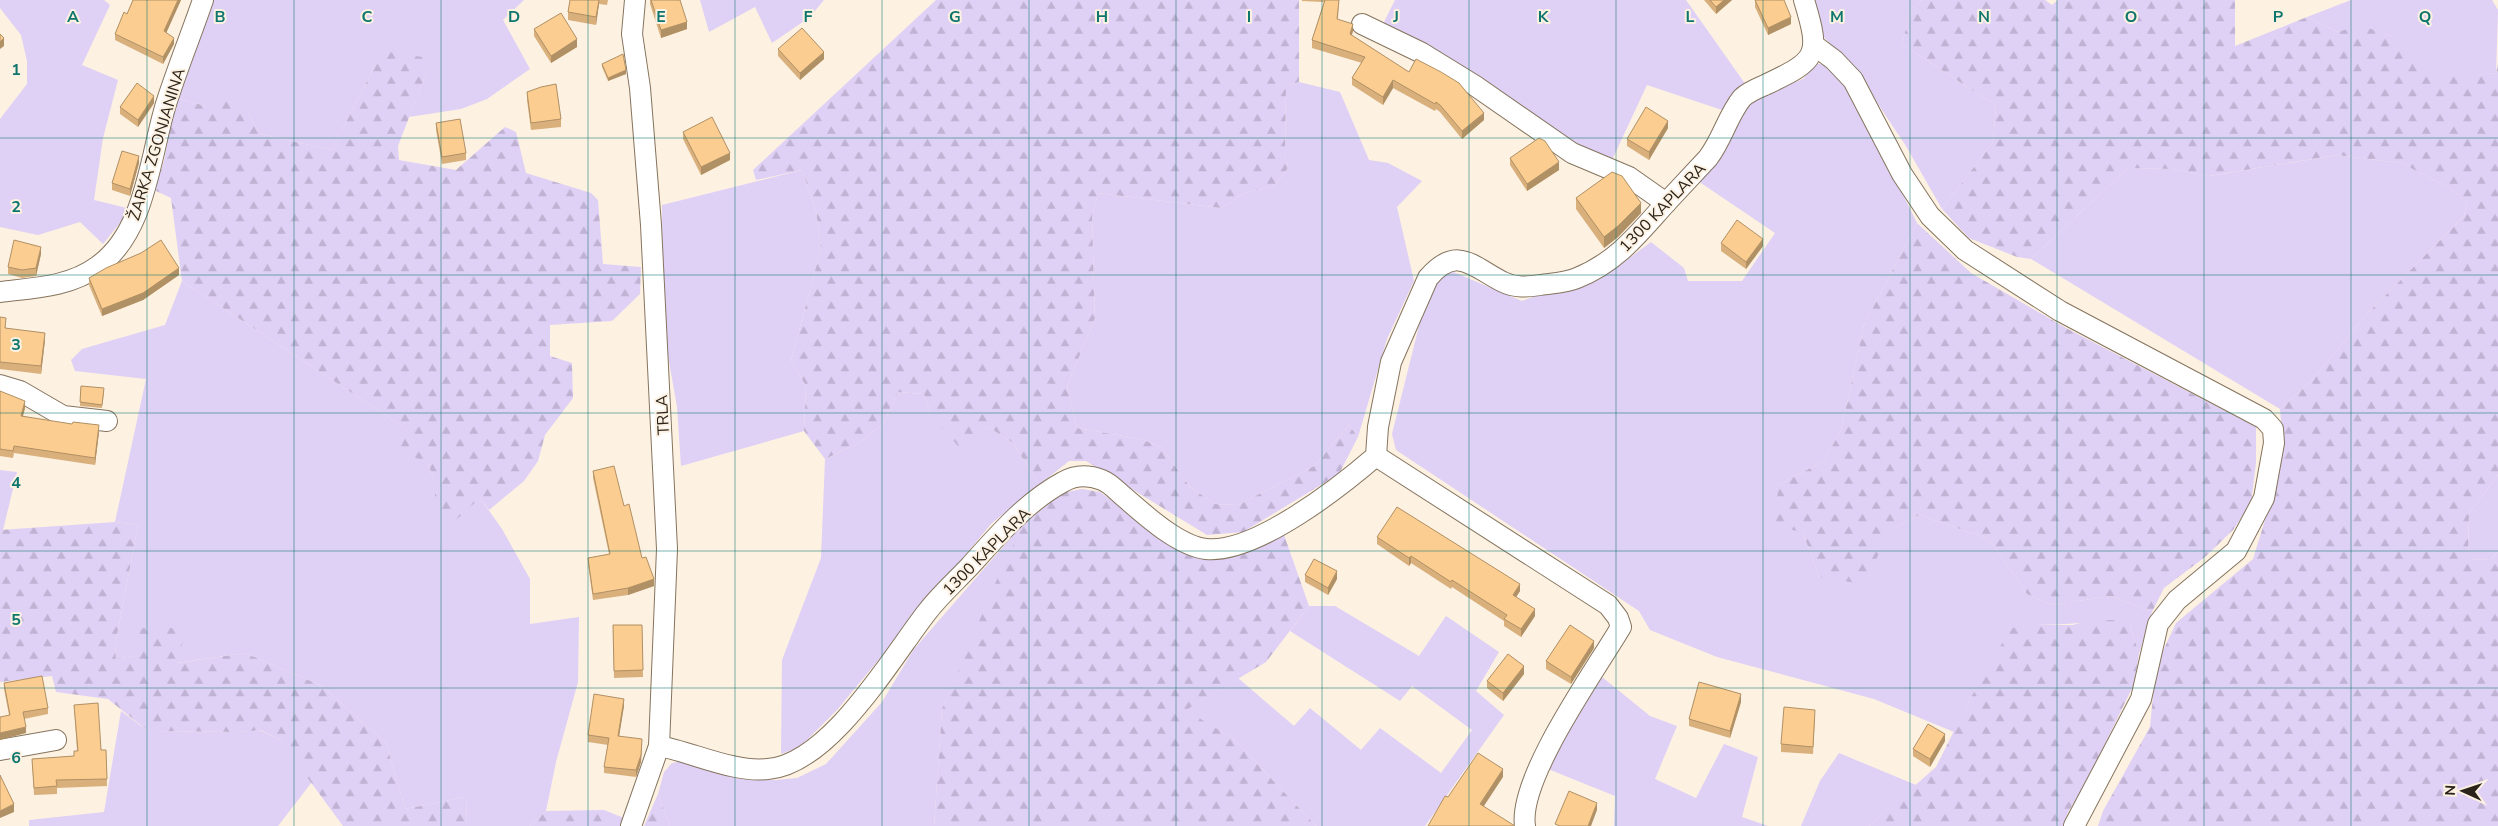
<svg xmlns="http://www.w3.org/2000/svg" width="2498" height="826" font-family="'Nunito Sans',sans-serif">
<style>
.grass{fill:#dfd0f6}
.forest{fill:url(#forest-firs)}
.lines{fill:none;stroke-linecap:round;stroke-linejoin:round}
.street-casing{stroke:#85745e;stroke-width:22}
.street{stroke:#fff;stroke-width:20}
.wall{fill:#d9b07c}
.shaded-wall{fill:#b09065}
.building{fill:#fccd90;stroke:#b09065}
.grid{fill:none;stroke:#0f766e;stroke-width:1;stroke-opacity:0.55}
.labels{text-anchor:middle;stroke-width:4;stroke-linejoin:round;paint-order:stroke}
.street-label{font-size:16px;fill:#2a231a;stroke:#fdf1e2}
.grid-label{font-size:16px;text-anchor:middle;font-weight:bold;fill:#0f766e;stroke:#fdf1e2;stroke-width:4;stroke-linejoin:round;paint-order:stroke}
</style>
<defs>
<pattern id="forest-firs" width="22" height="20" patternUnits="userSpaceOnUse" patternTransform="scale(1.25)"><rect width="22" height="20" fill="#dfd0f6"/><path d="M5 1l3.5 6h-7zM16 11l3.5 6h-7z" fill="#c0b2d2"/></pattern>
</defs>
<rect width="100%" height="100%" fill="#fdf1e2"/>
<!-- grass -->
<g class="grass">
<polygon points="0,0 104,0 110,5 82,65 118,80 103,138 94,200 131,209 103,244 80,222 38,235 0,227 0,119 27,84 27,61 21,35 0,8"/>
<polygon points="213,0 524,0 503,20 530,69 487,99 461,109 409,117 427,71 375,65 332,150 260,134 247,111 206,106 175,98"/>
<polygon points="700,0 824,0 810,17 772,43 755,7 709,32"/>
<polygon points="1395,0 1686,0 1746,85 1725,111 1647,85 1612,160 1569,145 1383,24"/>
<polygon points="1813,0 1922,0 1911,9 1902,44 1996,106 1993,142 1942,209 1906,146 1860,77 1821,34"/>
<polygon points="2351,0 2492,0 2498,10 2496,73 2438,79 2391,36 2360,26 2338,32 2307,17"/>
<path d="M 1816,64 L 1823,64 L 1849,85 L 1917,223 L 1864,325 L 1841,430 L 1824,461 L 1778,485 L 1803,533 L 1819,577 L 1892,529 L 1919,515 L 1989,539 L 2027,594 L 2052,605 L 2111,596 L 2152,612 L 2139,654 L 2129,622 C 2097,621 2066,625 2033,625 L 1990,666 L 1970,699 L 1954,732 L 1874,699 L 1717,657 L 1650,630 L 1639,611 L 1396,450 L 1392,434 L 1424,306 L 1440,277 L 1451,271 L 1522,301 L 1617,267 L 1651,242 L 1684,268 L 1688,281 L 1742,281 L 1775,233 L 1698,181 L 1748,105 L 1761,96 L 1803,79 Z"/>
<polygon points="1299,82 1340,92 1369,160 1388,163 1422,181 1397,207 1414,281 1387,339 1358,437 1349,425 1314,466 1238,505 1215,504 1190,487 1161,447 1141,439 1077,428 1067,386 1095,318 1092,217 1098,193 1221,208 1244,193 1274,186 1288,168 1285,157 1286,86"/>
<polygon points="2337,155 2401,163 2448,187 2467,202 2464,216 2367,314 2313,379 2280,409 2031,259 2128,168 2172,169 2210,176"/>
<polygon points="802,170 816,211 821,248 791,361 806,386 804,431 681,466 677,407 663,327 662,205"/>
<polygon points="182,281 408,430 428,463 435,483 480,498 502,529 530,579 530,624 579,617 578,682 556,762 546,811 530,826 467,826 466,797 405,809 386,743 322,686 245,653 176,663 140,655 116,659 115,646 138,525 115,522 146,379 75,371 71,360 82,349 165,325"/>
<polygon points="898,392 924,394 931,415 987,426 1013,443 1039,485 991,524 837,710 800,747 781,754 782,660 821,558 825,459 857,444 884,423"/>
<polygon points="0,470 17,472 3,530 0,530"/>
<polygon points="2498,475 2498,552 2491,559 2468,560 2469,513"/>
<polygon points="1023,524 942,709 934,826 670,826 658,794 664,772 672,763 683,761 740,779 776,780 797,778 826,764 882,702 914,649"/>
<polygon points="1309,606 1335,606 1419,656 1446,616 1499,652 1476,691 1504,715 1425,826 1316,826 1234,739 1185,710 1238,678 1294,726 1310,708 1361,750 1380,728 1441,773 1472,730 1412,686 1400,701 1290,631"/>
<polygon points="1602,677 1650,716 1677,726 1655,779 1696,798 1724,744 1758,757 1742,817 1768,826 1614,826 1615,796 1548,769 1561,741"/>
<polygon points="121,711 148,731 240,732 259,730 279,739 312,782 278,826 29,826 29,820 104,812"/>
<polygon points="1839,753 1916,785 1869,826 1801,826 1820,781"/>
</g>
<!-- forest -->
<g class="forest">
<polygon points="936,0 1299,0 1299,82 1286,86 1285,157 1288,168 1274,186 1244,193 1221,208 1098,193 1092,217 1095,318 1067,386 1077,428 1141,439 1161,447 1190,487 1215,504 1238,505 1314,466 1349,425 1358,437 1339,474 1243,532 1207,535 1086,461 1069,461 1039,485 1013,443 987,426 958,446 931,415 924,394 898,392 884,423 857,444 825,459 804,431 806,386 791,361 821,248 816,211 802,170 756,180 753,170"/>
<polygon points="1922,0 2045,0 2052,5 2058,0 2235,0 2235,46 2307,17 2338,32 2360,25 2391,36 2438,78 2496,73 2498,64 2498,475 2469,513 2468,560 2491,559 2498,552 2498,826 2098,826 2103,811 2150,727 2156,666 2176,623 2253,559 2274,491 2283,442 2280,409 2313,379 2367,314 2464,216 2467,202 2448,187 2401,163 2337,155 2209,176 2172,169 2128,168 2031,259 2017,257 1969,238 1942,209 1993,142 1996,106 1902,44 1911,9"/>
<polygon points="389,52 422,57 427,71 398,146 399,160 456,170 505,127 516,132 526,173 591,193 598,200 603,264 641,267 640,294 612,321 550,325 550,356 572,363 573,398 545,435 538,461 524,481 489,510 480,498 456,520 435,511 435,483 428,463 399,451 408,430 182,281 171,198 154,190 164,161 175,98 206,106 226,97 247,111 260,134 332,150 375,65"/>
<polygon points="1917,223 1971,273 2066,328 2256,427 2256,463 2251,503 2233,530 2205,557 2164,588 2152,612 2111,596 2052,605 2027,594 1989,539 1919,515 1892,529 1863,584 1819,577 1803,533 1776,525 1778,485 1824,461 1841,430 1864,325"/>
<polygon points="1082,489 1100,492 1160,536 1190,552 1228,558 1255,548 1283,532 1309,606 1266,662 1186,710 1234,739 1316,826 934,826 942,709 993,588 1023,524 1062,493"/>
<polygon points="115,522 138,525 115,646 116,659 139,655 137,629 165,625 185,634 177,663 245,653 322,686 386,743 405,809 466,797 467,826 343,826 279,739 260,730 240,732 148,731 108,699 56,692 52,676 0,682 0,530"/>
<polygon points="2114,620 2129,622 2139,654 2134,684 2084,787 2068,812 2063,826 1869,826 1936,767 1970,699 2011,628 2033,625 2072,625 2089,621"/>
<polygon points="658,794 670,826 644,826"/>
<polygon points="604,810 624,818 621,826 530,826 546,811"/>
</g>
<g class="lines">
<defs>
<g id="street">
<polyline points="1362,24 1422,53 1474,85 1572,153 1629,177 1666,203"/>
<polyline points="1814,45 1834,60 1853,80 1902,174 1930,216 1965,250 2060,311 2264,419 2273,429 2274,443 2264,498 2236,551 2177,600 2158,624 2141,699 2074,826"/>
<path d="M 0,292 C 33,288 70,287 98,266 C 146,232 150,156 166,104 C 177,69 191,35 203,0"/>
<polyline points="0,385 20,391 63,416 107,421"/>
<path d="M 1376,456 L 1608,605 L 1618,618 L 1621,627 C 1595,671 1518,778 1525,826"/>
<path d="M 659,746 C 692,752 734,773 768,769 C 830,764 892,657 927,612 C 940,595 956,581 970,566 C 998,535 1026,502 1063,482 C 1075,475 1089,475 1102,480 C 1110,483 1117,491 1123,496 C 1144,514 1178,546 1206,549 C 1255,554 1340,487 1376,456 L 1378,427 L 1391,362 L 1428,278 C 1457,244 1473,267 1503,282 C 1515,288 1527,287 1540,285 C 1552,283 1566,283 1577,278 C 1617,262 1639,233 1666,203 C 1680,188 1694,173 1708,158 C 1722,140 1728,115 1742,98 C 1748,92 1758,88 1765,85 C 1818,60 1821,56 1804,0"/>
<polyline points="0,750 56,740"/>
<polyline points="631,826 659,746 667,549 651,225 640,88 632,34 635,0"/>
</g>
</defs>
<!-- street casing -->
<use href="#street" class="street-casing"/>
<!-- street -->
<use href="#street" class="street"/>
</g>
<!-- wall -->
<g class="wall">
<polygon points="133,0 181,0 166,33 174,44 163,64 115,40 115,34 127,14"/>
<polygon points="570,0 608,0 607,5 599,4 596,25 568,20 568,12"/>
<polygon points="650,0 680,0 687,29 661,38 650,4"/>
<polygon points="1302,0 1339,0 1338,19 1353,31 1351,36 1484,120 1462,139 1440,112 1436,109 1435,111 1393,88 1383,105 1352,85 1352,78 1362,63 1312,48 1312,40 1324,2 1302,1"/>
<polygon points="1704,0 1732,0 1716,14"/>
<polygon points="1755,0 1791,24 1768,35 1755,7"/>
<polygon points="534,29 577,47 551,63 534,36"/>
<polygon points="778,49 824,59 800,80 778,56"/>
<polygon points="602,64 626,74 608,81 602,67"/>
<polygon points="527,92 561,119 561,127 531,130 527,100"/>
<polygon points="154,103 138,127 120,114 120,107"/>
<polygon points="436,123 466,153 466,160 442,164 436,130"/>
<polygon points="1668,128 1649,160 1627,146 1627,139"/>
<polygon points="683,132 730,160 701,175 683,139"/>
<polygon points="1510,158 1559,170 1527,191 1510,165"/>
<polygon points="139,163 130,196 112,190 112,183"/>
<polygon points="1576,198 1641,213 1618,237 1604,248 1576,209"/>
<polygon points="1721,243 1763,246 1746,269 1721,251"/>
<polygon points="41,254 36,276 22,278 8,274 8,267"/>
<polygon points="179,275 143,300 102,316 89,285 89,278"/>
<polygon points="0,317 6,328 45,340 41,374 0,369"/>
<polygon points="81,386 104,392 102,408 80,406"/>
<polygon points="0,391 25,408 23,416 99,432 95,465 14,453 13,458 0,456"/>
<polygon points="593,471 624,506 642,558 654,586 628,595 593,600 588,564 588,558 609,554 593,478"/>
<polygon points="1377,537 1520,591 1516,597 1535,616 1521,637 1504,626 1504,621 1452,587 1451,589 1411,563 1409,566 1377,544"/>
<polygon points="1305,575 1337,579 1328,595 1305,582"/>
<polygon points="613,625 642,625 643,677 614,678"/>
<polygon points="1594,648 1571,684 1546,669 1546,661"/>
<polygon points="1524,674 1503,701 1487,688 1487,681"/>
<polygon points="4,683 48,708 48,714 24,719 26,733 9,715 4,689"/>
<polygon points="1741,702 1730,738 1689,726 1689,719"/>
<polygon points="74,705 101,750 106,750 107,786 57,788 57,794 34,795 32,759 74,756 77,751"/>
<polygon points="624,706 619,736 642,746 641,762 636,777 604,773 604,767 608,745 588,742 588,735"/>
<polygon points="1815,717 1813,754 1781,752 1781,744"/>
<polygon points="1945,741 1930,767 1913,756 1913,749"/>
</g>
<!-- shaded-wall -->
<g class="shaded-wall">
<polygon points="178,0 181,0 164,38 164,31"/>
<polygon points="599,0 599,4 596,25 596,17"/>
<polygon points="1724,0 1732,0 1716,14 1716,7"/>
<polygon points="1791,17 1791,24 1768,35 1768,28"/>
<polygon points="687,22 687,29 661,38 661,30"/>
<polygon points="1353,24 1353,31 1350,42 1350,34"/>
<polygon points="4,38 4,46 0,49 0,42"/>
<polygon points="174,38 174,44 163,64 163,57"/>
<polygon points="577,39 577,47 551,63 551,56"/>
<polygon points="824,52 824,59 800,80 800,73"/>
<polygon points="626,70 626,74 608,81 608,78"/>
<polygon points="1393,80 1393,88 1383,105 1383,97"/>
<polygon points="154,96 154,103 138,127 138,120"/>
<polygon points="1484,113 1484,120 1462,139 1462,131"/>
<polygon points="1668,121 1668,128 1649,160 1649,152"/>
<polygon points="730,153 730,160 701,175 701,167"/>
<polygon points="139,156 139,163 130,196 130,189"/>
<polygon points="1559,162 1559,170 1527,191 1527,184"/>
<polygon points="1641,203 1641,213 1618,237 1604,248 1604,237"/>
<polygon points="1763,239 1763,246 1746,269 1746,262"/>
<polygon points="41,247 41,254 36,276 36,268"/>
<polygon points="179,268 179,275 143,300 102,316 102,309"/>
<polygon points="45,333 45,340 41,374 41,366"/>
<polygon points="25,401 25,408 21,423 21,416"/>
<polygon points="99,425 99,432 95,465 95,458"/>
<polygon points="1411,556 1411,563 1409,566 1409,558"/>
<polygon points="1337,571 1337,579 1328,595 1328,588"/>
<polygon points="654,579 654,586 628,595 628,588"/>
<polygon points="1520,584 1520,591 1513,602 1513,595"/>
<polygon points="1535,609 1535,616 1521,637 1521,629"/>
<polygon points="1594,641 1594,648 1571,684 1571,677"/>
<polygon points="1524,666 1524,674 1503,701 1503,693"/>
<polygon points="1741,694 1741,702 1730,738 1730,731"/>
<polygon points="624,699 624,706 618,743 618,736"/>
<polygon points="26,727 26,733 0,740 0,733"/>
<polygon points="1945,734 1945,741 1930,767 1930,759"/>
<polygon points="642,739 641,762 636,777 636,770"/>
<polygon points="1503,769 1503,777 1480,812 1480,804"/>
<polygon points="1597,803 1597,810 1591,826 1588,826"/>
<polygon points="14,804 14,812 0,818 0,811"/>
</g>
<!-- building -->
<g class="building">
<polygon points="133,0 178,0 164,31 174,38 163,57 115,34 124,12 127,14"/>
<polygon points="570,0 599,0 596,17 568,12"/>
<polygon points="651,0 680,0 687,22 661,30"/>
<polygon points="1325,0 1339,0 1337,19 1353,24 1350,34 1409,72 1416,59 1441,72 1459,83 1484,113 1462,131 1440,105 1436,102 1435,104 1393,80 1383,97 1352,78 1365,57 1312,40"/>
<polygon points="1710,0 1724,0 1716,7"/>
<polygon points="1755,0 1784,0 1791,17 1768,28"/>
<polygon points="561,13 577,39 551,56 534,29"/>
<polygon points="802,28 824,52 800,73 778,49"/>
<polygon points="0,34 4,38 0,42"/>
<polygon points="623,54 626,70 608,78 602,64"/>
<polygon points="137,83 154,96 138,120 120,107"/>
<polygon points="556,84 561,119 531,123 527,92 541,87"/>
<polygon points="1646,107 1668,121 1649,152 1627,139"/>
<polygon points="712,117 730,153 701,167 683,132"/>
<polygon points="460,119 466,153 442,157 436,123"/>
<polygon points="1539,138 1545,141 1559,162 1527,184 1510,158"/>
<polygon points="122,151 139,156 130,189 112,183"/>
<polygon points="1612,172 1622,176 1641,203 1618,226 1604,237 1576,198"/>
<polygon points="1737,220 1763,239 1746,262 1721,243"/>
<polygon points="14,240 41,247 36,268 22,270 8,267"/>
<polygon points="161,240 179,268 143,293 102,309 89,278 106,268 141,253"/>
<polygon points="0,317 6,318 5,328 45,333 41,366 0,362"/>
<polygon points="81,386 104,388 102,405 80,402"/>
<polygon points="0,391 25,401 21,416 72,424 73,422 99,425 95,458 14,446 13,451 0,449"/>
<polygon points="614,466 624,506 629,504 642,558 646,557 654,579 628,588 593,594 588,558 610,554 593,471"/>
<polygon points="1397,507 1520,584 1513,595 1535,609 1521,629 1504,619 1507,615 1452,580 1451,582 1411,556 1409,558 1377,537"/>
<polygon points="1314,559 1337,571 1328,588 1305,575"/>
<polygon points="613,625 642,625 643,670 614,671"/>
<polygon points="1570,625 1594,641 1571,677 1546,661"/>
<polygon points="1508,654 1524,666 1503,693 1487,681"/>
<polygon points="42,676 48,708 23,712 26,727 0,733 0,717 10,715 4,683"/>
<polygon points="1699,682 1741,694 1730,731 1689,719"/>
<polygon points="594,694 624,699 618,736 642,739 641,755 636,770 604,767 609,738 588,735"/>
<polygon points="98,703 101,750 106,750 107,779 56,780 57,786 34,788 32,759 74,756 74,751 78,751 74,705"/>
<polygon points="1784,707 1815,710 1813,747 1781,744"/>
<polygon points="1928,724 1945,734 1930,759 1913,749"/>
<polygon points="1478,753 1503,769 1480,804 1515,826 1428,826 1445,796 1448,797"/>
<polygon points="0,775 14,804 0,811"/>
<polygon points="1569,791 1597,803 1588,826 1560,826 1555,824"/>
</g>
<!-- grid -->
<path class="grid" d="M 147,0 L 147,826M 294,0 L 294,826M 441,0 L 441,826M 588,0 L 588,826M 735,0 L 735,826M 882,0 L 882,826M 1029,0 L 1029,826M 1176,0 L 1176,826M 1322,0 L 1322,826M 1469,0 L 1469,826M 1616,0 L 1616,826M 1763,0 L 1763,826M 1910,0 L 1910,826M 2057,0 L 2057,826M 2204,0 L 2204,826M 2351,0 L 2351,826M 0,138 L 2498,138M 0,275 L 2498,275M 0,413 L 2498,413M 0,551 L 2498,551M 0,688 L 2498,688"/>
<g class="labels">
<!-- street labels -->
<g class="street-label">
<text transform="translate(156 144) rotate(-73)" y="6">ŽARKA ZGONJANINA</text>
<text transform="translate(1662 207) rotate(-46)" y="6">1300 KAPLARA</text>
<text transform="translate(662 415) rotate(-93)" y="6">TRLA</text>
<text transform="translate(986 551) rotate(-45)" y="6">1300 KAPLARA</text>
</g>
</g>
<g class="grid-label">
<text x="73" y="22">A</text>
<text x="220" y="22">B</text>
<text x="367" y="22">C</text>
<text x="514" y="22">D</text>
<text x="661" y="22">E</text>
<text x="808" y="22">F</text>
<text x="955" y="22">G</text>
<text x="1102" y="22">H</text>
<text x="1249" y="22">I</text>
<text x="1396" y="22">J</text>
<text x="1543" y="22">K</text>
<text x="1690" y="22">L</text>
<text x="1837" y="22">M</text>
<text x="1984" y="22">N</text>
<text x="2131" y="22">O</text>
<text x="2278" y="22">P</text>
<text x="2425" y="22">Q</text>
<text x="16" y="75">1</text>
<text x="16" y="212">2</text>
<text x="16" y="350">3</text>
<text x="16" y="488">4</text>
<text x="16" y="625">5</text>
<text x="16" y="763">6</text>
</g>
<!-- north arrow -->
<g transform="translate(2463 791) rotate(273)" stroke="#fdf1e2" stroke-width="4" paint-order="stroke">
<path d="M0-4L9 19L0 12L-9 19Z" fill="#2a231a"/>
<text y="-8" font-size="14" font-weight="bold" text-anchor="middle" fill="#2a231a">N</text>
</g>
</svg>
